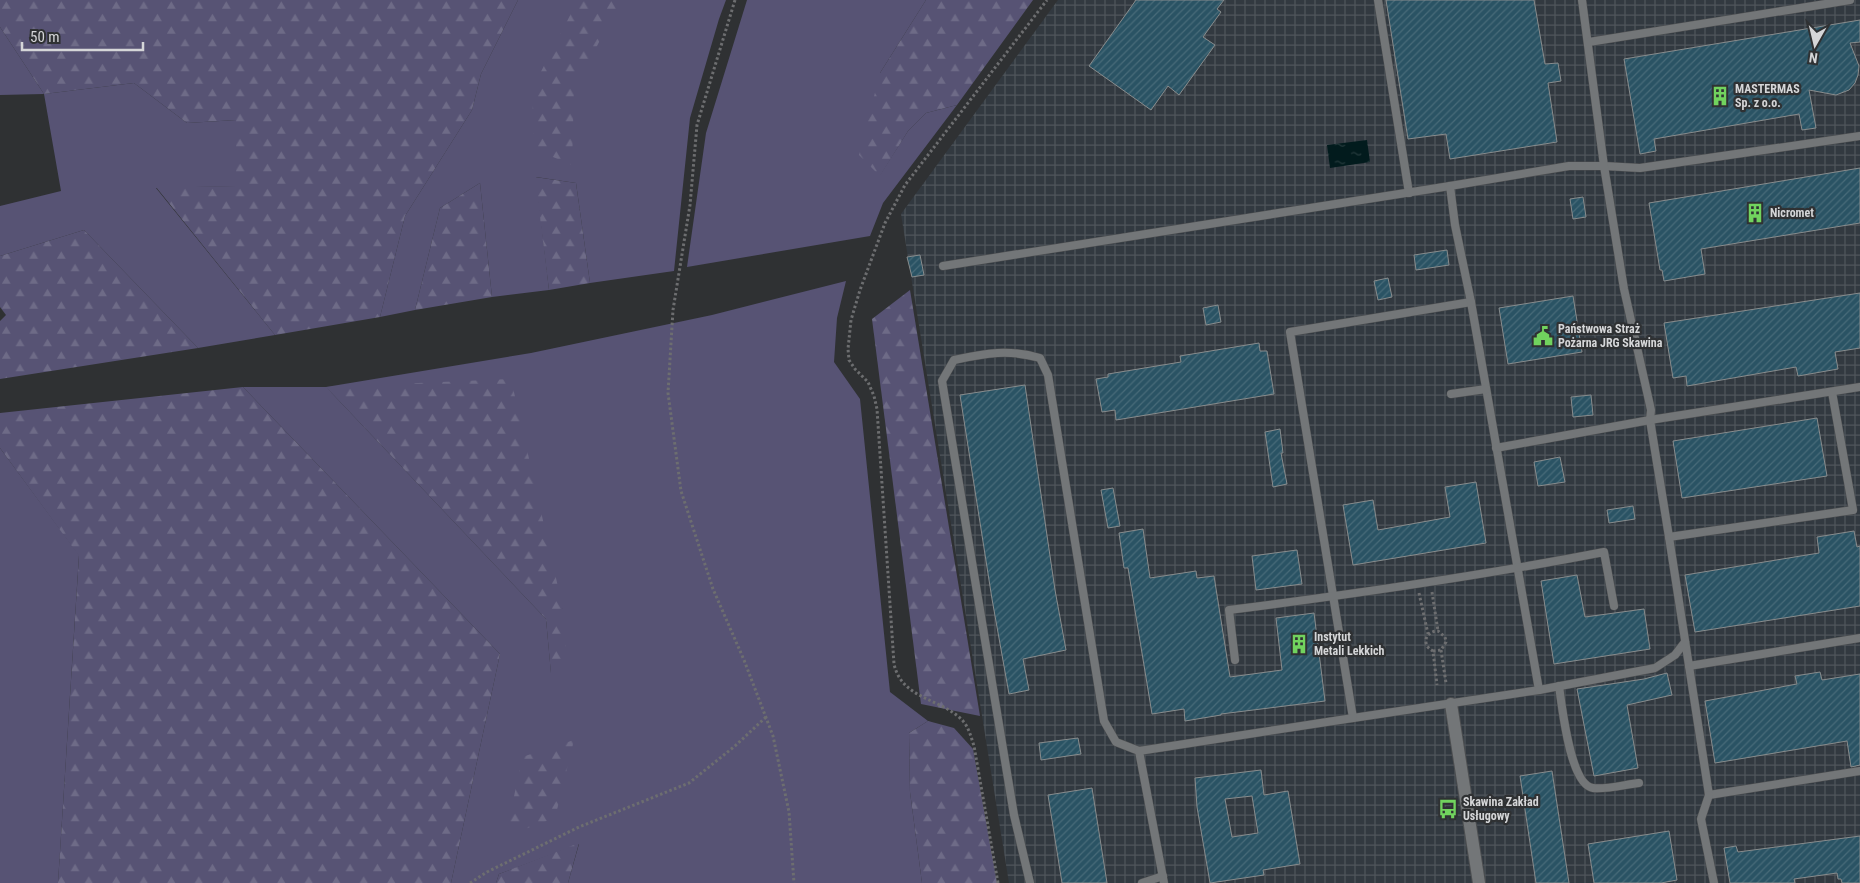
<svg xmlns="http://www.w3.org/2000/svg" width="1860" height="883" font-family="'Roboto Condensed',sans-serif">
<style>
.industrial{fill:url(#industrial-grid)}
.green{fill:#575374;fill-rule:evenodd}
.forest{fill:url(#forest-firs)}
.water{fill:url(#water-ripples)}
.building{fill:url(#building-hatch);stroke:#888c8d;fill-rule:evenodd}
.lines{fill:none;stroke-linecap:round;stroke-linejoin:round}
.service-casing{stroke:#4c4e50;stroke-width:9}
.minor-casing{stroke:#4c4e50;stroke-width:14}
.path{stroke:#6d6e70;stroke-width:3;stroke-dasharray:2.5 2.5;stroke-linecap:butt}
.service{stroke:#737678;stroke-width:8}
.minor{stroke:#737678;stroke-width:12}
.labels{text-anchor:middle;stroke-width:4.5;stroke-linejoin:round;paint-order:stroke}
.poi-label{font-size:12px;font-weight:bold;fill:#d5d6d8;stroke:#2f3133;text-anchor:start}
</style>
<defs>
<pattern id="industrial-grid" width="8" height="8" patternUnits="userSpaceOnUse" patternTransform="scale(1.25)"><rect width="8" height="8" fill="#323940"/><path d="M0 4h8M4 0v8" fill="none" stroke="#4f555b"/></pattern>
<pattern id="forest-firs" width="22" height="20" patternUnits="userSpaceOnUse" patternTransform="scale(1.25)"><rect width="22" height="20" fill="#575374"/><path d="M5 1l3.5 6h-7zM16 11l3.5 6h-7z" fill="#6e6b87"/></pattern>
<pattern id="water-ripples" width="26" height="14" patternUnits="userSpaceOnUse" patternTransform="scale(1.25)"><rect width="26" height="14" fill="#021b1d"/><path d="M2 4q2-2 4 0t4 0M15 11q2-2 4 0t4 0" fill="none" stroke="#263b3d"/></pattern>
<pattern id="building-hatch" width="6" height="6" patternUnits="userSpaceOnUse" patternTransform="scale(1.25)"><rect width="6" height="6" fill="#2a5364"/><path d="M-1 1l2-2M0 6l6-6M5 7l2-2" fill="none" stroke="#486b79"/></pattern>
</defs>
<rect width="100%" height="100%" fill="#2f3133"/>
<!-- industrial -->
<polygon class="industrial" points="1058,0 1860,0 1860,883 1009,883 901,214"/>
<!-- green -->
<g class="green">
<polygon points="518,0 726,0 719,19 690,118 674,271 590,283 576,183 536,177 549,290 492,297 480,183 440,208 415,310 380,317 405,216 472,110 481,74"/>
<polygon points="747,0 926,0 880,73 880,175 908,131 926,113 957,105 883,203 870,236 687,267 706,133"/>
<polygon points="0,27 44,94 134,83 187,123 236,120 236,186 156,188 275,335 198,348 84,230 0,256 0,206 61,191 44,94 0,95"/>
<path d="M 846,281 L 837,318 L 834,362 L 860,399 L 890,692 L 928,721 L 909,733 L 910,792 L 922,883 L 568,883 L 579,844 L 499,874 L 496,883 L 451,883 L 500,654 L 243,387 L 326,387 L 531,353 L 712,315 ZM 327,388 L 563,609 L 551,673 L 546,619 Z"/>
<polygon points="0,448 79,555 58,883 0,883"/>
</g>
<!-- forest -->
<g class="forest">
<polygon points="0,0 518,0 481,74 472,110 405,216 380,317 275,335 156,187 236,186 236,120 187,123 134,83 44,94 0,27"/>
<polygon points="578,0 621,0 574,90 572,165 534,149 532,89"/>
<polygon points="926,0 1033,0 957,105 926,113 908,131 880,176 859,155 880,73"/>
<polygon points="535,177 576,183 590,283 549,290"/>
<polygon points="480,183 492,297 415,310 440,208"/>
<polygon points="84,230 198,348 0,379 0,321 6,315 0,307 0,256"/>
<polygon points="910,290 980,716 921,704 872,319"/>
<polygon points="511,379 563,609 567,660 551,674 546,619 326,387"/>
<polygon points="243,387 500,654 451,883 58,883 79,556 0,448 0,413"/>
<polygon points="928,721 954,728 973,749 997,883 922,883 910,792 909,733"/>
<polygon points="574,740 555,818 506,836 522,757"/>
<polygon points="579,843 568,883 496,883 499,874"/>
</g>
<!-- water -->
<polygon class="water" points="1367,140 1370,162 1330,168 1327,145"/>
<!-- building -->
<g class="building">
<polygon points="1136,0 1224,0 1217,9 1221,12 1203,37 1215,45 1179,95 1168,86 1151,110 1089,66"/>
<polygon points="1386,0 1534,0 1545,64 1558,63 1561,81 1548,83 1557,142 1450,159 1446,134 1408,139"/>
<polygon points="1860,20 1860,42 1850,43 1859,66 1858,75 1855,83 1849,90 1836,95 1809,90 1816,128 1802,130 1799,114 1654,139 1656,151 1640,154 1624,59"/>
<polygon points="1860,168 1860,223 1701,249 1705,274 1664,281 1662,270 1660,270 1649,203"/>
<polygon points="1583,197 1586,217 1573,219 1570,199"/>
<polygon points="1447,250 1449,265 1416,270 1414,255"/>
<polygon points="920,255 924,275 912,277 907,257"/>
<polygon points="1388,278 1392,297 1378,300 1374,281"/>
<polygon points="1860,293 1860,348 1835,352 1838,369 1798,376 1796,367 1687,386 1686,376 1673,378 1664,323"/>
<polygon points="1573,296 1582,352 1508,364 1499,308"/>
<polygon points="1218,305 1221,322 1206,325 1203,308"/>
<polygon points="1259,343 1260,351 1267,351 1274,394 1116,420 1115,410 1102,412 1096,379 1108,377 1108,374 1181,362 1180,356"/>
<polygon points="1025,385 1055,590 1066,650 1023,659 1029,690 1009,694 992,599 960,395"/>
<polygon points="1591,395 1593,415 1573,417 1571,397"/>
<polygon points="1817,418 1827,476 1682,498 1673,441"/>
<polygon points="1280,429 1283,453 1281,453 1287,484 1273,487 1265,432"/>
<polygon points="1560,457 1565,482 1538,486 1534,462"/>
<polygon points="1476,482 1486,543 1353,565 1343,505 1373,500 1378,530 1450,517 1445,487"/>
<polygon points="1113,488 1120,526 1108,528 1101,490"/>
<polygon points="1633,506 1635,519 1609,523 1607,510"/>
<polygon points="1143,529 1150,578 1196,571 1197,578 1214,576 1230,677 1282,670 1276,618 1314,613 1325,701 1221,714 1221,715 1185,721 1184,709 1152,714 1128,568 1124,568 1119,533"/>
<polygon points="1854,531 1857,547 1860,546 1860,606 1695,632 1685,575 1819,553 1817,537"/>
<polygon points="1297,550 1302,584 1256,590 1252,556"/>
<polygon points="1577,575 1585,617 1644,609 1650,649 1554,664 1541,581"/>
<polygon points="1820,672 1822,680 1860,674 1860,765 1851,767 1847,741 1715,763 1705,701 1797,684 1795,676"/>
<polygon points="1667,673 1672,695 1627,705 1638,768 1594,776 1577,689 1644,679"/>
<polygon points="1078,738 1081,754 1041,760 1039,743"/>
<path d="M 1261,770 L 1264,795 L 1288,791 L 1300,864 L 1263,870 L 1264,875 L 1210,883 L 1197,807 L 1195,778 ZM 1252,796 L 1258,833 L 1232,837 L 1225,799 Z"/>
<polygon points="1552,771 1569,883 1536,883 1520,776"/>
<polygon points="1092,788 1107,883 1062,883 1048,795"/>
<polygon points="1669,831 1677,880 1661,883 1594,883 1588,844"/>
<polygon points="1860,836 1860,883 1842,883 1841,879 1838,879 1837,873 1794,879 1795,883 1730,883 1724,848 1736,846 1738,852"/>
</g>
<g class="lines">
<defs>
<g id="service">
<polyline points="1378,0 1409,193"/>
<polyline points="1582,0 1604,166 1640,168 1860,136"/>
<polyline points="1589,42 1850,0"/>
<polyline points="943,266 1450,186"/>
<polygon points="1471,302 1539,690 1353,718 1290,332"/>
<polyline points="1471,302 1455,225 1450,186 1569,166 1604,166 1624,289 1651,410 1650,420 1669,537 1853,510 1832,392"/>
<polyline points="1451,394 1486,389"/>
<polyline points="1496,448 1650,420 1860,387"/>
<polyline points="1669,537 1689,666 1860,638"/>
<path d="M 1235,660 L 1229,610 C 1355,594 1480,576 1604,552 L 1614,606"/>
<polyline points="1689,666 1709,795 1860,771"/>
<path d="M 1559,686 C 1562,706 1570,785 1593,788 C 1604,790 1628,784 1639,783"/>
<polyline points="1539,690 1655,668 1675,655 1685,642"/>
<polyline points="1709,795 1701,819 1714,883"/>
<path d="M 1030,883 L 1014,815 L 942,381 L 954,360 C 986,353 1009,349 1040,358 L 1048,375 L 1104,721 L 1116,742 L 1139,751"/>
<polyline points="1142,883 1163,876"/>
<polyline points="1164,883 1139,751 1353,718"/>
</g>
<polyline id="minor" points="1451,704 1479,883"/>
</defs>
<!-- service casing -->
<use href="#service" class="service-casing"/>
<!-- minor casing -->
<use href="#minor" class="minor-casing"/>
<!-- path -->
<g class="path">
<polyline points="735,0 697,125 690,205 673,310 668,393 681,491 713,589 744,660 773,736 789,812 794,883"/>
<polyline points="1432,592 1438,631"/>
<polyline points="1419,593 1428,634"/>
<polyline points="1441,650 1446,683"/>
<path d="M 1433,651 L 1441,650 L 1446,642 L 1445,637 L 1438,631 C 1425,631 1421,645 1433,651 L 1437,685"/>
<polyline points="470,883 487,872 579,827 689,783 735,746 766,717"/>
<path d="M 998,883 L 974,746 C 971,737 969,728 963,721 C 942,698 902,700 894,664 L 877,409 L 874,396 L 868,382 L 855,369 L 849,360 L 848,349 L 851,320 L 860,290 L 885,223 L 905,185 L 1047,0"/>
</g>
<!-- service -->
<use href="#service" class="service"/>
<!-- minor -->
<use href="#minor" class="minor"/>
</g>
<!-- icons -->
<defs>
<symbol id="building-bare" viewBox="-9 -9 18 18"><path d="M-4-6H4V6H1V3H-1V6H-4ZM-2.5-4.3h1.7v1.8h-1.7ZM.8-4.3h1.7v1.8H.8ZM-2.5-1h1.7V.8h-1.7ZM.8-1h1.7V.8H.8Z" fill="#71d35e" stroke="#2f3133" stroke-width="2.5" paint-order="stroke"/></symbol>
<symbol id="civic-bare" viewBox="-9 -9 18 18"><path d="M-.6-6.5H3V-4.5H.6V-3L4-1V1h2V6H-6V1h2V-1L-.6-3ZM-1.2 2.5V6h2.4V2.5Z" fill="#71d35e" stroke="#2f3133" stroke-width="2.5" paint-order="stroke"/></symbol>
<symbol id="bus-bare" viewBox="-9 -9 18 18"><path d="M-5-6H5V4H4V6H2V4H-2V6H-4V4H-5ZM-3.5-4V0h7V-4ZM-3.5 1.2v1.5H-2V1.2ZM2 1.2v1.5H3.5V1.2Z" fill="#71d35e" stroke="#2f3133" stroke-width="2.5" paint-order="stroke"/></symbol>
</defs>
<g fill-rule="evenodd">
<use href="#building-bare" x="1706" y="82" width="28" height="28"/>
<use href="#building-bare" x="1741" y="199" width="28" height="28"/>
<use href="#civic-bare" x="1529" y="322" width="28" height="28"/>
<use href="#building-bare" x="1285" y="630" width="28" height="28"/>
<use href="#bus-bare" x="1434" y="795" width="28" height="28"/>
</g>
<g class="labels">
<!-- poi labels -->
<g class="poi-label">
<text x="1735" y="93">MASTERMAS<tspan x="1735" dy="14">Sp. z o.o.</tspan></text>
<text x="1770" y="217">Nicromet</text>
<text x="1558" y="333">Państwowa Straż<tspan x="1558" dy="14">Pożarna JRG Skawina</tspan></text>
<text x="1314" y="641">Instytut<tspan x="1314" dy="14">Metali Lekkich</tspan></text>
<text x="1463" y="806">Skawina Zakład<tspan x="1463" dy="14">Usługowy</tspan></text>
</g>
</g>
<!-- north arrow -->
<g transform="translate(1815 45) rotate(188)" stroke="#2f3133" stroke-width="4" paint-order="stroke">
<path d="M0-4L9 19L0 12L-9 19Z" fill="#d5d6d8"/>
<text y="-8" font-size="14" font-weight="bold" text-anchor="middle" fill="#d5d6d8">N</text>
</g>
<!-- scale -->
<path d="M22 42v8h121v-8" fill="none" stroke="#d5d6d8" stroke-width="2.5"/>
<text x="30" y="42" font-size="15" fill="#d5d6d8" stroke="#2f3133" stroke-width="4" paint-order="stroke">50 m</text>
</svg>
